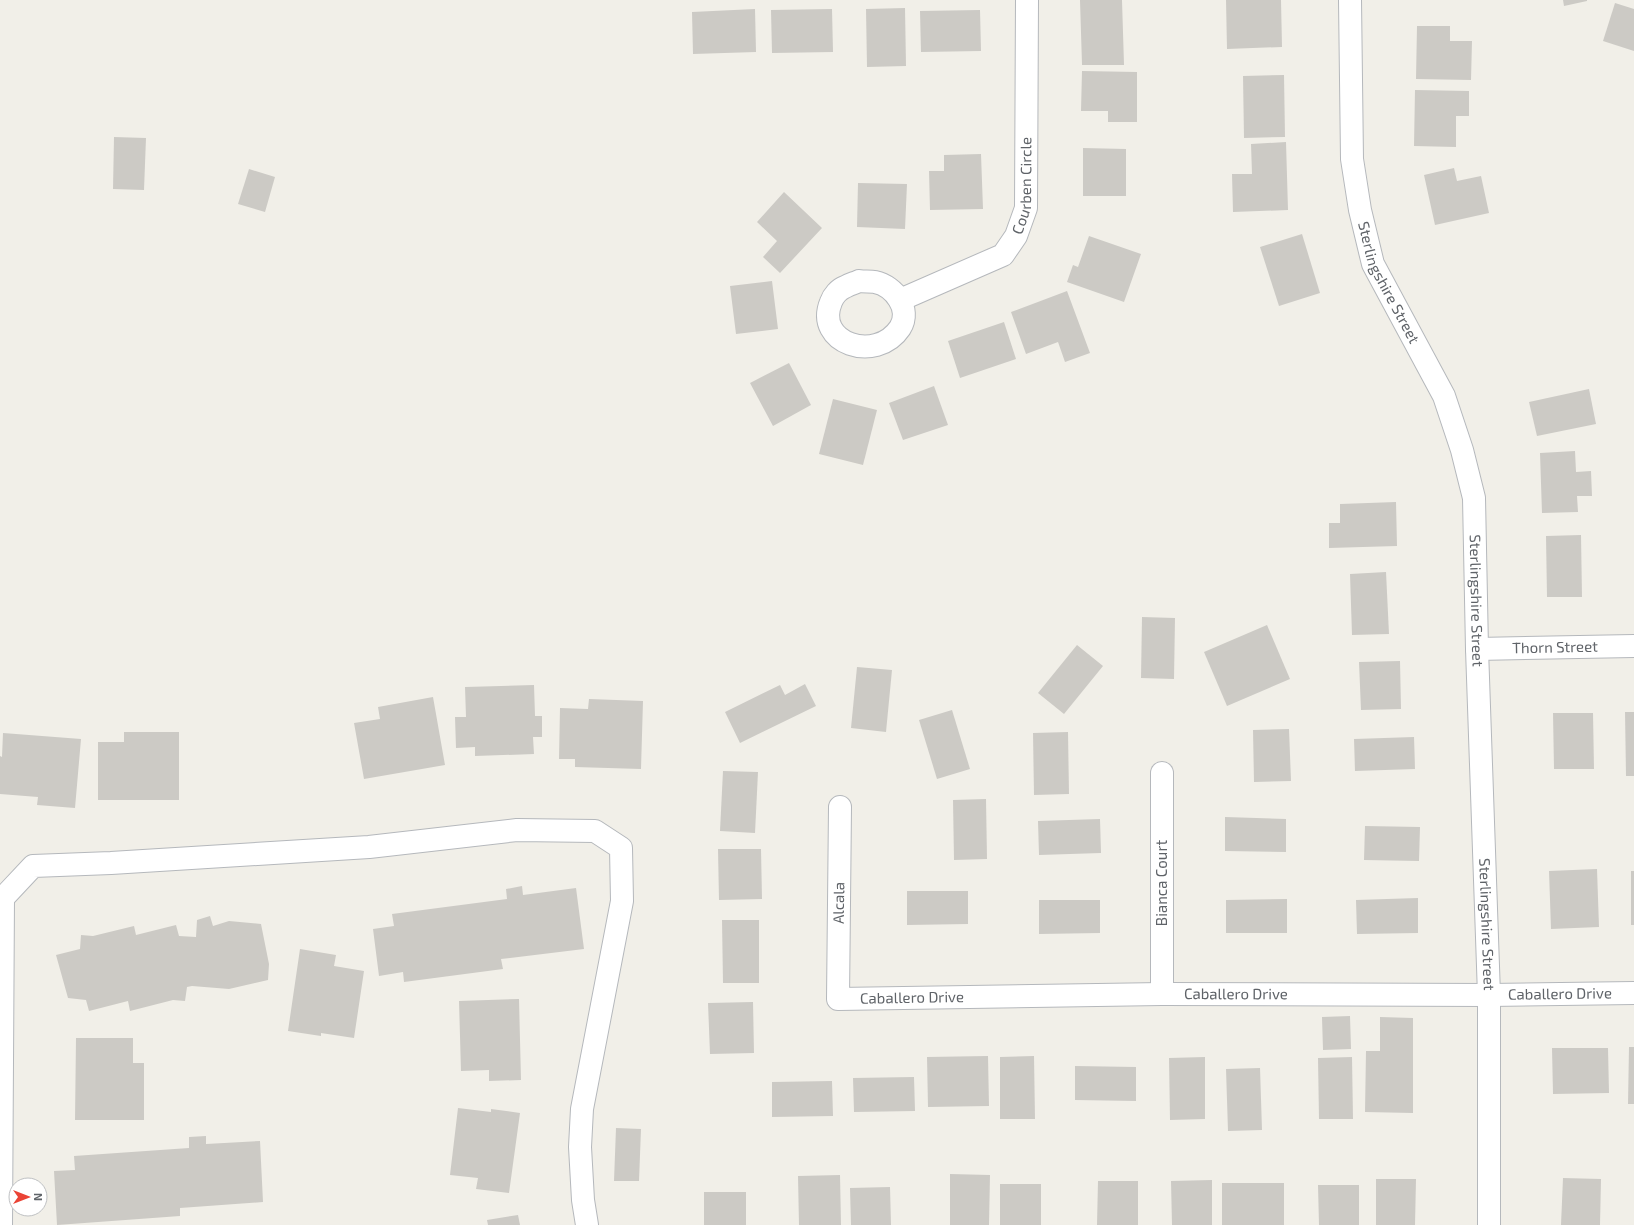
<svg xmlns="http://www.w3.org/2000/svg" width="1634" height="1225" font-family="'Exo 2',sans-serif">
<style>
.building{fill:#cccac5}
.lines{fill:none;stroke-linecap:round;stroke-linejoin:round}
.minor-casing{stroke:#b5b8bc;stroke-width:24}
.minor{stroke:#fff;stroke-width:22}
.labels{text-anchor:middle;stroke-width:3;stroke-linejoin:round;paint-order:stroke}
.street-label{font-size:15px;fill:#5f6368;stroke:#fff}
</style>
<rect width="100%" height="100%" fill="#f1efe8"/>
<!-- building -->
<g class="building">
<polygon points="1080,0 1122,0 1124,65 1082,65"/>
<polygon points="1226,0 1281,0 1282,47 1227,49"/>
<polygon points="1563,0 1587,0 1587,1 1564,6"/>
<polygon points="1615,3 1634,9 1634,51 1603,41"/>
<polygon points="905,8 906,66 867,67 866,9"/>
<polygon points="755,9 756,52 693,54 692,12"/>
<polygon points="832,9 833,52 772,53 771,10"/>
<polygon points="980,10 981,51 921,52 920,11"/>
<polygon points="1417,26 1450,26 1450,41 1472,41 1471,80 1416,79"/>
<polygon points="1082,71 1137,72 1137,122 1108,122 1108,111 1081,111"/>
<polygon points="1284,75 1285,137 1244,138 1243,76"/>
<polygon points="1415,90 1469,91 1469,116 1456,116 1456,147 1414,146"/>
<polygon points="114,137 146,138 144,190 113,189"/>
<polygon points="1286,142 1288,210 1233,212 1232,174 1252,174 1251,144"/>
<polygon points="1083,148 1126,149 1126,196 1083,196"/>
<polygon points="981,154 983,209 930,210 929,171 944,171 944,155"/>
<polygon points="1454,168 1457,181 1481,176 1489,213 1435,225 1424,175"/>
<polygon points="249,169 275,177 265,212 238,204"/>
<polygon points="858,183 907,184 905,229 857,227"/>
<polygon points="784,192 822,228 780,273 763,257 777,241 757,222"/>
<polygon points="1302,234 1320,293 1279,306 1260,247"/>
<polygon points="1089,236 1141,254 1124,302 1067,282 1073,265 1078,267"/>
<polygon points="772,281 778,329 736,334 730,286"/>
<polygon points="1067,291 1090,353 1065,362 1058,342 1026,354 1011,312"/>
<polygon points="1004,322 1016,359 960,378 948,341"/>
<polygon points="789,363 811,405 773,426 750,383"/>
<polygon points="934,386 948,425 903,440 889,403"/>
<polygon points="1589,389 1596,424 1537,436 1529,402"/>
<polygon points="833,399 877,410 863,465 819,454"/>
<polygon points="1575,451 1576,472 1591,471 1592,496 1577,496 1578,512 1542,513 1540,453"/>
<polygon points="1396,502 1397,546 1329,548 1329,523 1340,523 1340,504"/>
<polygon points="1581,535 1582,597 1547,597 1546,536"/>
<polygon points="1386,572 1389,634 1352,635 1350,574"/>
<polygon points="1142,617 1175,618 1174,679 1141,678"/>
<polygon points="1267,625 1290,679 1227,706 1204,652"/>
<polygon points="1077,645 1103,666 1064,714 1038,693"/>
<polygon points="1400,661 1401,709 1361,710 1359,662"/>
<polygon points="857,667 892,670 886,732 851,728"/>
<polygon points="805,684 816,706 740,743 725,712 780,685 785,695"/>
<polygon points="534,685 535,716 542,716 542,737 533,737 534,754 475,756 475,747 456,748 455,717 466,717 465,687"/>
<polygon points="433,697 445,765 364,779 354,723 380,719 378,707"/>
<polygon points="589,699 643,701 641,769 575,767 575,759 559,759 560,708 588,709"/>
<polygon points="952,710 970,769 937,779 919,720"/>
<polygon points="1625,712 1634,712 1634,776 1626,776"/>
<polygon points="1553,713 1593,713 1594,769 1554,769"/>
<polygon points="1289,729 1291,781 1254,782 1253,730"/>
<polygon points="124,732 179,732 179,800 98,800 98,742 124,742"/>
<polygon points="1068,732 1069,794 1034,795 1033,733"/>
<polygon points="3,733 81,739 75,808 37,805 38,797 0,794 0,756 2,757"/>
<polygon points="1414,737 1415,769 1355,771 1354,739"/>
<polygon points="723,771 758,772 755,833 720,831"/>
<polygon points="986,799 987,859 954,860 953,800"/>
<polygon points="1225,817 1286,819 1286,852 1225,851"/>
<polygon points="1100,819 1101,853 1039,855 1038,821"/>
<polygon points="1365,826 1420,827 1419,861 1364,860"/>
<polygon points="718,849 761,849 762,899 719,900"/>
<polygon points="1597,869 1599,927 1551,929 1549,871"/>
<rect x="1631" y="871" width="3" height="54"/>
<polygon points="522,886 523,895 576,888 584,949 501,959 503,969 404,982 403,972 379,976 373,929 394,926 392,914 507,899 506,889"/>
<polygon points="907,891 968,891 968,924 907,925"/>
<polygon points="1418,898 1418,933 1357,934 1356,900"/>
<polygon points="1287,899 1287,933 1226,933 1226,900"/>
<polygon points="1039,900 1100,900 1100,933 1039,934"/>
<polygon points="210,916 213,926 229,921 261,924 269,964 268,980 229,989 192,986 187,987 185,1001 173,1000 130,1011 128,1001 89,1011 86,1000 68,998 56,955 80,949 81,935 93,936 134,926 136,935 176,925 179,936 196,937 197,920"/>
<polygon points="722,920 759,920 759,983 723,983"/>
<polygon points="300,949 336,955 334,966 364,971 354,1038 321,1033 321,1036 288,1031"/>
<polygon points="519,999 521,1080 489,1081 489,1070 461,1071 459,1001"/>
<polygon points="753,1002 754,1053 710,1054 708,1003"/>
<polygon points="1350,1016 1351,1049 1323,1050 1322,1017"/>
<polygon points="1380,1017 1413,1018 1413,1113 1365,1112 1366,1051 1380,1051"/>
<polygon points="76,1038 133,1038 133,1063 144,1063 144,1120 75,1120"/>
<polygon points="1629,1047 1634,1047 1634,1104 1628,1104"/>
<polygon points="1552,1048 1608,1048 1609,1093 1553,1094"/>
<polygon points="988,1056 989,1106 928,1107 927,1057"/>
<polygon points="1034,1056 1035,1119 1000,1119 1000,1057"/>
<polygon points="1205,1057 1205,1119 1170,1120 1169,1058"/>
<polygon points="1352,1057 1353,1119 1319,1119 1318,1058"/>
<polygon points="1075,1066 1136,1067 1136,1101 1075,1100"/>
<polygon points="1260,1068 1262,1130 1228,1131 1226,1069"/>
<polygon points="914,1077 915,1111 854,1112 853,1078"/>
<polygon points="832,1081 833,1116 772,1117 772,1082"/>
<polygon points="458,1108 491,1112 491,1109 520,1113 509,1193 476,1189 478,1178 450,1175"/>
<polygon points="616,1128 641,1129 639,1181 614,1181"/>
<polygon points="206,1136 206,1144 260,1141 263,1202 180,1208 180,1216 57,1225 54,1171 75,1170 74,1156 189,1148 189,1137"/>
<polygon points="950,1174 990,1175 989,1225 950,1225"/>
<polygon points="840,1175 841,1225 799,1225 798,1176"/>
<polygon points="1563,1178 1601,1179 1600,1225 1561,1225"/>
<polygon points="1376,1179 1416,1179 1415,1225 1376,1225"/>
<polygon points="1212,1180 1212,1225 1172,1225 1171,1181"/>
<polygon points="1098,1181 1138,1181 1138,1225 1097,1225"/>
<rect x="1222" y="1183" width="62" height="42"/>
<rect x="1000" y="1184" width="41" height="41"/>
<polygon points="1318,1185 1359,1185 1359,1225 1319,1225"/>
<polygon points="890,1187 891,1225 851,1225 850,1188"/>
<rect x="704" y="1192" width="42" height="33"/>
<polygon points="518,1215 520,1225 488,1225 487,1220"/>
</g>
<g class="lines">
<defs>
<g id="minor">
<path id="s1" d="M 1350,0 L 1352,159 L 1360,210 L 1373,264 L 1444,396 L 1462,450 L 1474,498 L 1477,649 L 1489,995 L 1489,1225"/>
<path d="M 859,281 C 864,282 870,281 875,282 C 894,286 912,309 900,328 C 876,364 814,343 831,302 C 833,296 839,289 845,287 C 850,284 855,283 859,281 Z"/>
<path id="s2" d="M 900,300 L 1003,255 L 1016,236 L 1026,208 L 1027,0"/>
<path id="s3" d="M 1477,649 L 1634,646"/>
<path id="s4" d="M 840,807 L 838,999 L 1162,994 L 1489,995 L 1634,993"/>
<polyline points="1162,994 1162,773"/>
<polyline points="1,1225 3,898 33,866 111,863 369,847 517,830 595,831 621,848 622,901 582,1109 580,1147 583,1200 587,1225"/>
</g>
</defs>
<!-- minor casing -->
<use href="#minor" class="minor-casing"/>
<!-- minor -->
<use href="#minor" class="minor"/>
</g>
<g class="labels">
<!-- street labels -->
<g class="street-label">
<text dy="5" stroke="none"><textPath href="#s2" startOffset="187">Courben Circle</textPath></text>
<text dy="5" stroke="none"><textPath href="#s1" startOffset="289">Sterlingshire Street</textPath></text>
<text dy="5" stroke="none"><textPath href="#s1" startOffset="625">Sterlingshire Street</textPath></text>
<text dy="5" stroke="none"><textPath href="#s3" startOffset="78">Thorn Street</textPath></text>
<text transform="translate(1162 883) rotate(-90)" y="5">Bianca Court</text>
<text transform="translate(839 903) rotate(-89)" y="5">Alcala</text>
<text dy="5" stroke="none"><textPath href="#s1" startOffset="949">Sterlingshire Street</textPath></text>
<text dy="5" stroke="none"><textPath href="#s4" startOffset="590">Caballero Drive</textPath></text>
<text dy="5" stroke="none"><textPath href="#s4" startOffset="914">Caballero Drive</textPath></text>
<text dy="5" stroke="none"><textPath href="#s4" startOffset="266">Caballero Drive</textPath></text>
</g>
</g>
<!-- north arrow -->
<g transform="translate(28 1197) rotate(90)"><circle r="19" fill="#ffffff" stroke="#bfc1c3"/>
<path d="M0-3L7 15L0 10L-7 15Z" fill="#ea4335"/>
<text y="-6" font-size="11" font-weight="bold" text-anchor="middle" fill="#5f6368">N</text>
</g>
</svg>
